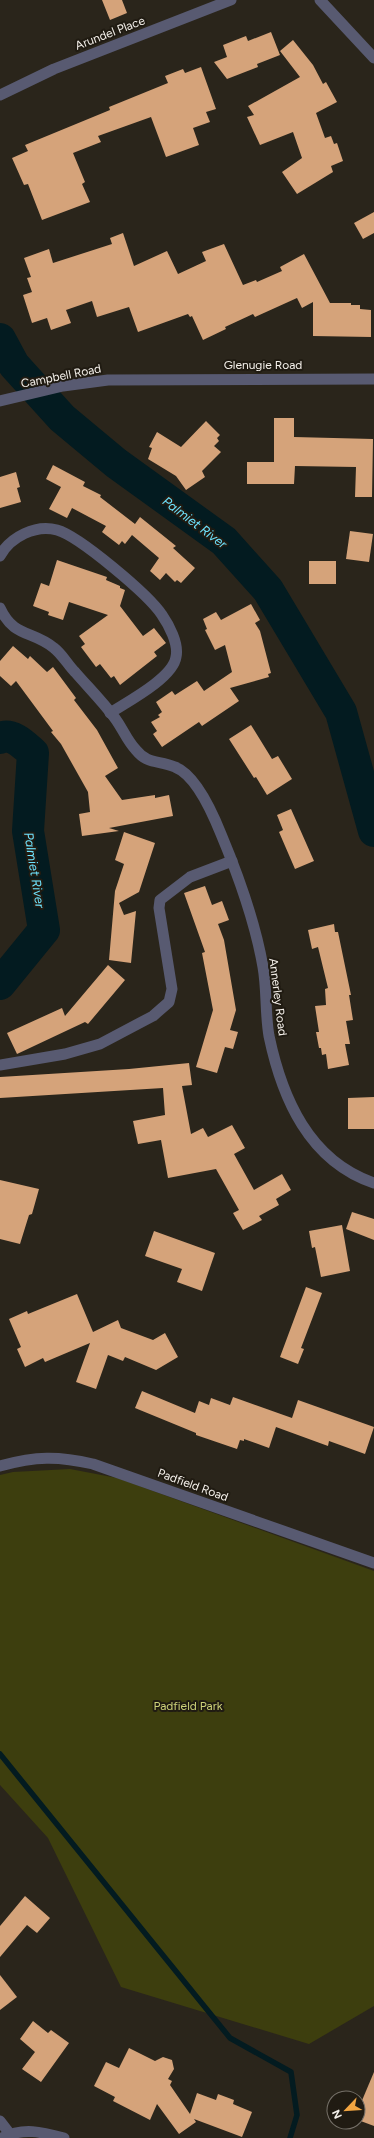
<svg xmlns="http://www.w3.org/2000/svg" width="374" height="2138" font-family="Figtree,sans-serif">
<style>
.green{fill:#3d3e0e}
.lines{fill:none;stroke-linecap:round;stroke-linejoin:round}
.stream{stroke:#031b20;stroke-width:5.5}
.river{stroke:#031b20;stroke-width:32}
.building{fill:#d5a37a}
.minor{stroke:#585a71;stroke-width:11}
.tertiary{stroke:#585a71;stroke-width:11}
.labels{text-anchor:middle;stroke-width:4;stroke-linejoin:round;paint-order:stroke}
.street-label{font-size:12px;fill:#f4f0ea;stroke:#201b12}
.park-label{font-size:12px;fill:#ccd078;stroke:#201b12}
.water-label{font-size:13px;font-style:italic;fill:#6de2fd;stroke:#201b12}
</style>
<rect width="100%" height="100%" fill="#2a251b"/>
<!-- green -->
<polygon class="green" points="70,1469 117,1478 374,1571 374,2006 309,2044 121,1987 48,1838 0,1785 0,1475 13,1472"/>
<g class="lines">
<!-- stream -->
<polyline class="stream" points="0,1754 230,2038 291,2072 297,2115 290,2138"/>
<!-- river -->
<g class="river">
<polyline points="0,339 14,365 62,418 116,463 224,541 268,590 341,712 374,831"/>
<path d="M 0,738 C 12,732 25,746 33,753 L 28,831 L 44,930 L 0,984"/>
</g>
</g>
<!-- building -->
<g class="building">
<polygon points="102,0 122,0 127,13 110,20"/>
<polygon points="271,32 280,55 257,64 258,67 227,79 214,62 227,57 223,45 246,36 248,41"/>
<polygon points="293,40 313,65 323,84 326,82 337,102 316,113 325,138 331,136 334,144 337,143 343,161 331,166 333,172 297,194 282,172 302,158 293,132 260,145 247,117 254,115 248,106 300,77 280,51"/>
<polygon points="201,67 216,109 206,112 210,122 193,128 199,145 166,157 151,117 98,136 101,142 73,153 85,182 82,184 90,202 42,220 28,184 24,185 12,158 28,151 25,145 110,110 109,107 168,83 165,76 183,69 185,73"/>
<polygon points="374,212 374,233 363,239 354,223"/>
<polygon points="123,233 134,266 167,251 178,274 206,261 202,252 224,244 243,285 256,280 257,282 282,271 280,267 304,254 330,303 351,303 351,305 360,305 360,309 371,310 371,337 313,336 313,302 302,308 297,298 255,317 253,314 225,327 226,329 203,340 192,316 190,317 188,314 138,332 129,307 97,317 92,301 66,310 71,323 51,330 47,318 32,323 23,295 32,292 27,278 31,277 24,258 49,249 53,263 112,244 110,238"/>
<polygon points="274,418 294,418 294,437 373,439 372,497 355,497 356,467 295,466 294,484 247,484 247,462 274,462"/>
<polygon points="206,421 220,435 217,438 219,441 214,446 221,452 202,471 205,477 186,490 176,476 148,459 152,448 149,447 157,432 181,447"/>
<polygon points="53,465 85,482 83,486 101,495 100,497 135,524 140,517 176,546 173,548 195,568 181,583 177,580 175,582 166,573 160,580 150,571 159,558 132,535 125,544 122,541 119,545 102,532 106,526 72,508 67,518 49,509 61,487 46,479"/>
<polygon points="16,472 20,487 17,488 21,502 0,508 0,477"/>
<polygon points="350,531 373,534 369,562 346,559"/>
<polygon points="57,560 107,577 106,580 120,586 120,588 125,590 120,606 143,636 154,628 166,643 154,652 157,656 120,685 114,676 111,678 100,664 96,667 81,647 85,644 79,636 108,615 69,602 63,620 48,615 49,612 33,606 41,583 49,586"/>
<rect x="309" y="561" width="27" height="23"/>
<polygon points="251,604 260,620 255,623 260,631 271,673 268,674 269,677 230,688 239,701 202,726 199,722 162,747 153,734 157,731 151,722 160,717 158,715 162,712 156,702 172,691 175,695 197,681 204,691 232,672 225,645 215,650 205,630 207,629 203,619 216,612 221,620"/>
<polygon points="13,646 28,659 30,656 47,672 53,667 76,698 74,700 97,730 118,768 105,776 122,800 155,795 155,798 169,795 173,816 109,828 119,831 82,836 79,814 90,812 88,792 61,744 51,732 53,731 16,681 11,686 0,676 0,661"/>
<polygon points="251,725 272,759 278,756 292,779 267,795 256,777 254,778 229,739"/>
<polygon points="291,809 314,861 295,869 279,832 283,830 277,815"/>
<polygon points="124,832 155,843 139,892 119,903 124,915 136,911 131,963 109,960 115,891 124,864 115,860"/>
<polygon points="205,886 212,905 222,901 229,920 218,924 224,940 236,1010 230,1030 238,1032 233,1049 225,1047 217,1073 196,1067 213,1010 202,953 205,952 184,893"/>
<polygon points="334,924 335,932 338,932 351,995 349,995 353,1020 346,1021 350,1044 345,1044 349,1065 328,1069 326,1054 322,1055 321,1048 319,1048 316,1032 319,1032 315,1006 326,1005 325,989 328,988 318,947 312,949 308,930"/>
<polygon points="108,965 125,980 88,1024 85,1022 17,1054 7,1033 62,1008 65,1016"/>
<polygon points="189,1063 192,1085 182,1086 191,1134 203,1128 208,1137 232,1125 245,1148 234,1154 254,1190 282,1174 291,1190 276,1199 279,1205 259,1216 262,1220 243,1230 233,1213 239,1210 216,1169 168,1178 161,1140 138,1144 133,1121 165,1115 163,1088 0,1098 0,1077 129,1069"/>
<polygon points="374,1097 374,1129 348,1129 348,1098"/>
<polygon points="0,1180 39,1189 32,1214 29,1215 20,1244 0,1239"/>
<polygon points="352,1212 374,1219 374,1240 346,1229"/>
<polygon points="342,1225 350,1271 321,1277 315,1247 312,1248 309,1231"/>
<polygon points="154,1231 215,1253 202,1291 177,1282 182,1269 145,1256"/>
<polygon points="306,1287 322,1293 301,1348 304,1349 298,1364 280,1357"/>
<polygon points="77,1294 93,1332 118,1320 121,1328 153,1340 165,1333 178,1357 156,1370 125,1357 123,1361 108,1355 96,1389 76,1382 90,1343 45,1362 43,1358 25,1367 17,1349 21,1347 9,1319 27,1311 28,1314"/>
<polygon points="142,1391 195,1413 199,1401 209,1405 211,1398 230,1405 233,1397 292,1418 298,1400 374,1427 365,1454 329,1441 328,1446 276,1427 269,1448 244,1439 244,1441 240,1440 237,1449 196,1435 196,1433 135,1408"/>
<polygon points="25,1896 50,1918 37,1933 27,1925 0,1957 0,1926"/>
<polygon points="0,1975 17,1997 0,2010"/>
<polygon points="33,2021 48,2033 51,2030 69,2043 41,2082 22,2069 35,2052 20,2039"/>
<polygon points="129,2048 155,2061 163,2057 172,2060 174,2069 168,2079 172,2081 170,2085 190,2114 197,2093 216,2100 218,2094 234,2100 233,2104 252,2112 242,2137 194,2119 196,2122 179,2134 157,2104 150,2120 113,2101 115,2097 94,2086 106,2062 119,2068"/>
<polygon points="374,2072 374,2126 358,2120 358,2110"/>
</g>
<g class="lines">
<!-- minor -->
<g class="minor">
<polyline points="320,0 374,58"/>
<polyline points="0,95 54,69 231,0"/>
<path d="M 0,556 C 10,537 36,524 57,530 C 79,536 149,595 162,615 C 169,625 179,644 176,657 C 173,678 127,702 110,713"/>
<path d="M 0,608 C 14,638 32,630 54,648 C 62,654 68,665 75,672 C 88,687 102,701 114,717 C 122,727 127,741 136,750 C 148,765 159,760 175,767 C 196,775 213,814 221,834 C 239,877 255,921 263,967 C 267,989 265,1013 269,1036 C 282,1098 309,1161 374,1183"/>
<polyline points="0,1065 65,1054 100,1044 153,1016 169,1002 172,989 159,908 160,900 190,877 232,861"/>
<path d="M 0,1466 C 36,1456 58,1456 93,1464 L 374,1563"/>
<polyline points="0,2121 10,2134"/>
<path d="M 2,2138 C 23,2127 42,2132 64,2138"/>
</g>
<!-- tertiary -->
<polyline class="tertiary" points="0,401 63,386 108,380 374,379"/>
</g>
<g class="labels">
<!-- street labels -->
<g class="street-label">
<text transform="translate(110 33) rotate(-21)" y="4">Arundel Place</text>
<text x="263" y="369">Glenugie Road</text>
<text transform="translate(61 376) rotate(-11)" y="4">Campbell Road</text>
<text transform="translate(278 997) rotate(83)" y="4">Annerley Road</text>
<text transform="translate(193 1485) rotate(20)" y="4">Padfield Road</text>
</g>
<!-- park labels -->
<g class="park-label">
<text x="188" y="1710">Padfield Park</text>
</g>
<!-- water labels -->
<g class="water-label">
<text transform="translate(195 522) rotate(37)" y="5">Palmiet River</text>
<text transform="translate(35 870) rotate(81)" y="5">Palmiet River</text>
</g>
</g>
<!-- north arrow -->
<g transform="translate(346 2110) rotate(245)"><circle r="19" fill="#201b12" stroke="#757068"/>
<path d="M0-3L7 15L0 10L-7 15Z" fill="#f2a541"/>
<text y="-6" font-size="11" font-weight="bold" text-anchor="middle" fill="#f4f0ea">N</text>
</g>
</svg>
